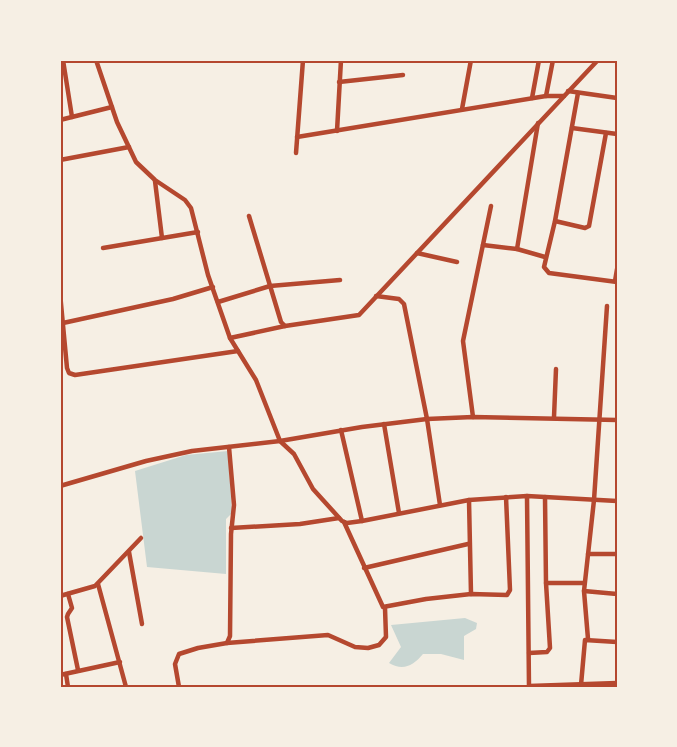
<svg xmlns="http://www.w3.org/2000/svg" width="677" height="747" font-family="Commissioner,sans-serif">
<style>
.water{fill:#c9d6d2}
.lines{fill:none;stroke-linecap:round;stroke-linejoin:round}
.minor{stroke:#b5482f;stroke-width:4.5}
.neatline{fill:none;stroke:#b5482f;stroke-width:2}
</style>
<rect width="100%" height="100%" fill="#f6efe4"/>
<!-- water -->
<g class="water">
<polygon points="228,451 232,513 226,519 226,574 147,567 135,471 186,455"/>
<path d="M 465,618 L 477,623 L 476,629 L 464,636 L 464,660 L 441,654 L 423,654 C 413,666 403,671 389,663 L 401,647 L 391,625 Z"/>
</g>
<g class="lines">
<!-- minor -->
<g class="minor">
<polyline points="63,60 72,117"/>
<polyline points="96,60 117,122 136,162 155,180 185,200 191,208 208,275 230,338 256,380 280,441 294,454 313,489 342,521 347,523 362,521 469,500 527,496 617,501"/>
<polyline points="339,82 403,75"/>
<polyline points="568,91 617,98"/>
<polyline points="578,93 555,221 544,267 549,273 617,282"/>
<polyline points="546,96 553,60"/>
<polyline points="532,98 539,60"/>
<polyline points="462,109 471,60"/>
<polyline points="60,120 112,107"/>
<polyline points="572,128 617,134"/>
<polyline points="337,131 341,60"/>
<polyline points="297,137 546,96 564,96"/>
<polyline points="296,153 303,60"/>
<polyline points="60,160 129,147"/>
<polyline points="155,181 162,238"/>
<polyline points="249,216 281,322 285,326"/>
<polyline points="555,221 585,228 589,226 606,133"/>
<polyline points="483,245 517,249 545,257"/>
<polyline points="103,248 198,232"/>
<polyline points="517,249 538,123"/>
<polyline points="417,253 457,262"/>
<polyline points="615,281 617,269"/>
<polyline points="60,293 67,368 69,373 75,375 238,351"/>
<polyline points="376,296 399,299 404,304 427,419 440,505"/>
<polyline points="218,302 270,286 340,280"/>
<polyline points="63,323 173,299 213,287"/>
<polyline points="230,338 285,326 359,315 598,60"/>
<polyline points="473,417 463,341 491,206"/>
<polyline points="554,417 556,369"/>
<polyline points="384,424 399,513"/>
<polyline points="341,430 362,521"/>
<polyline points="60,486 146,461 192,451 280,441 362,427 427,419 473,417 617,420"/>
<polyline points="527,496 529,687"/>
<polyline points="469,500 471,594"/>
<polyline points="344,522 383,607 426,599 471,594 507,595 510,590 506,497"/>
<polyline points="231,528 300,524 339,518"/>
<polyline points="129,552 142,624"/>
<polyline points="588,554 617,554"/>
<polyline points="364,568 468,544"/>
<polyline points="546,583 584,583"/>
<polyline points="98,584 126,687"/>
<polyline points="584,591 617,594"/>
<polyline points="68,594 72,608 68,614 67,617 78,670"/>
<polyline points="60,596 95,586 141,538"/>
<polyline points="588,639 584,591 594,500 607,306"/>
<polyline points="227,643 230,636 231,534 234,505 229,447"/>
<polyline points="529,653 547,652 550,648 546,583 545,497"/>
<polyline points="66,674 68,687"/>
<polyline points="60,675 120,662"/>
<polyline points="581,685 585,640 617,642"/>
<polyline points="529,686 617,683"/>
<polyline points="179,687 175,664 179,654 198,648 227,643 328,635 355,647 368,648 379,645 386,637 385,608"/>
</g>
</g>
<!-- border -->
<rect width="677" height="747" fill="none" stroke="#f6efe4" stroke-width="123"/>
<rect x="62" y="62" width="554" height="624" class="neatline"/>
</svg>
